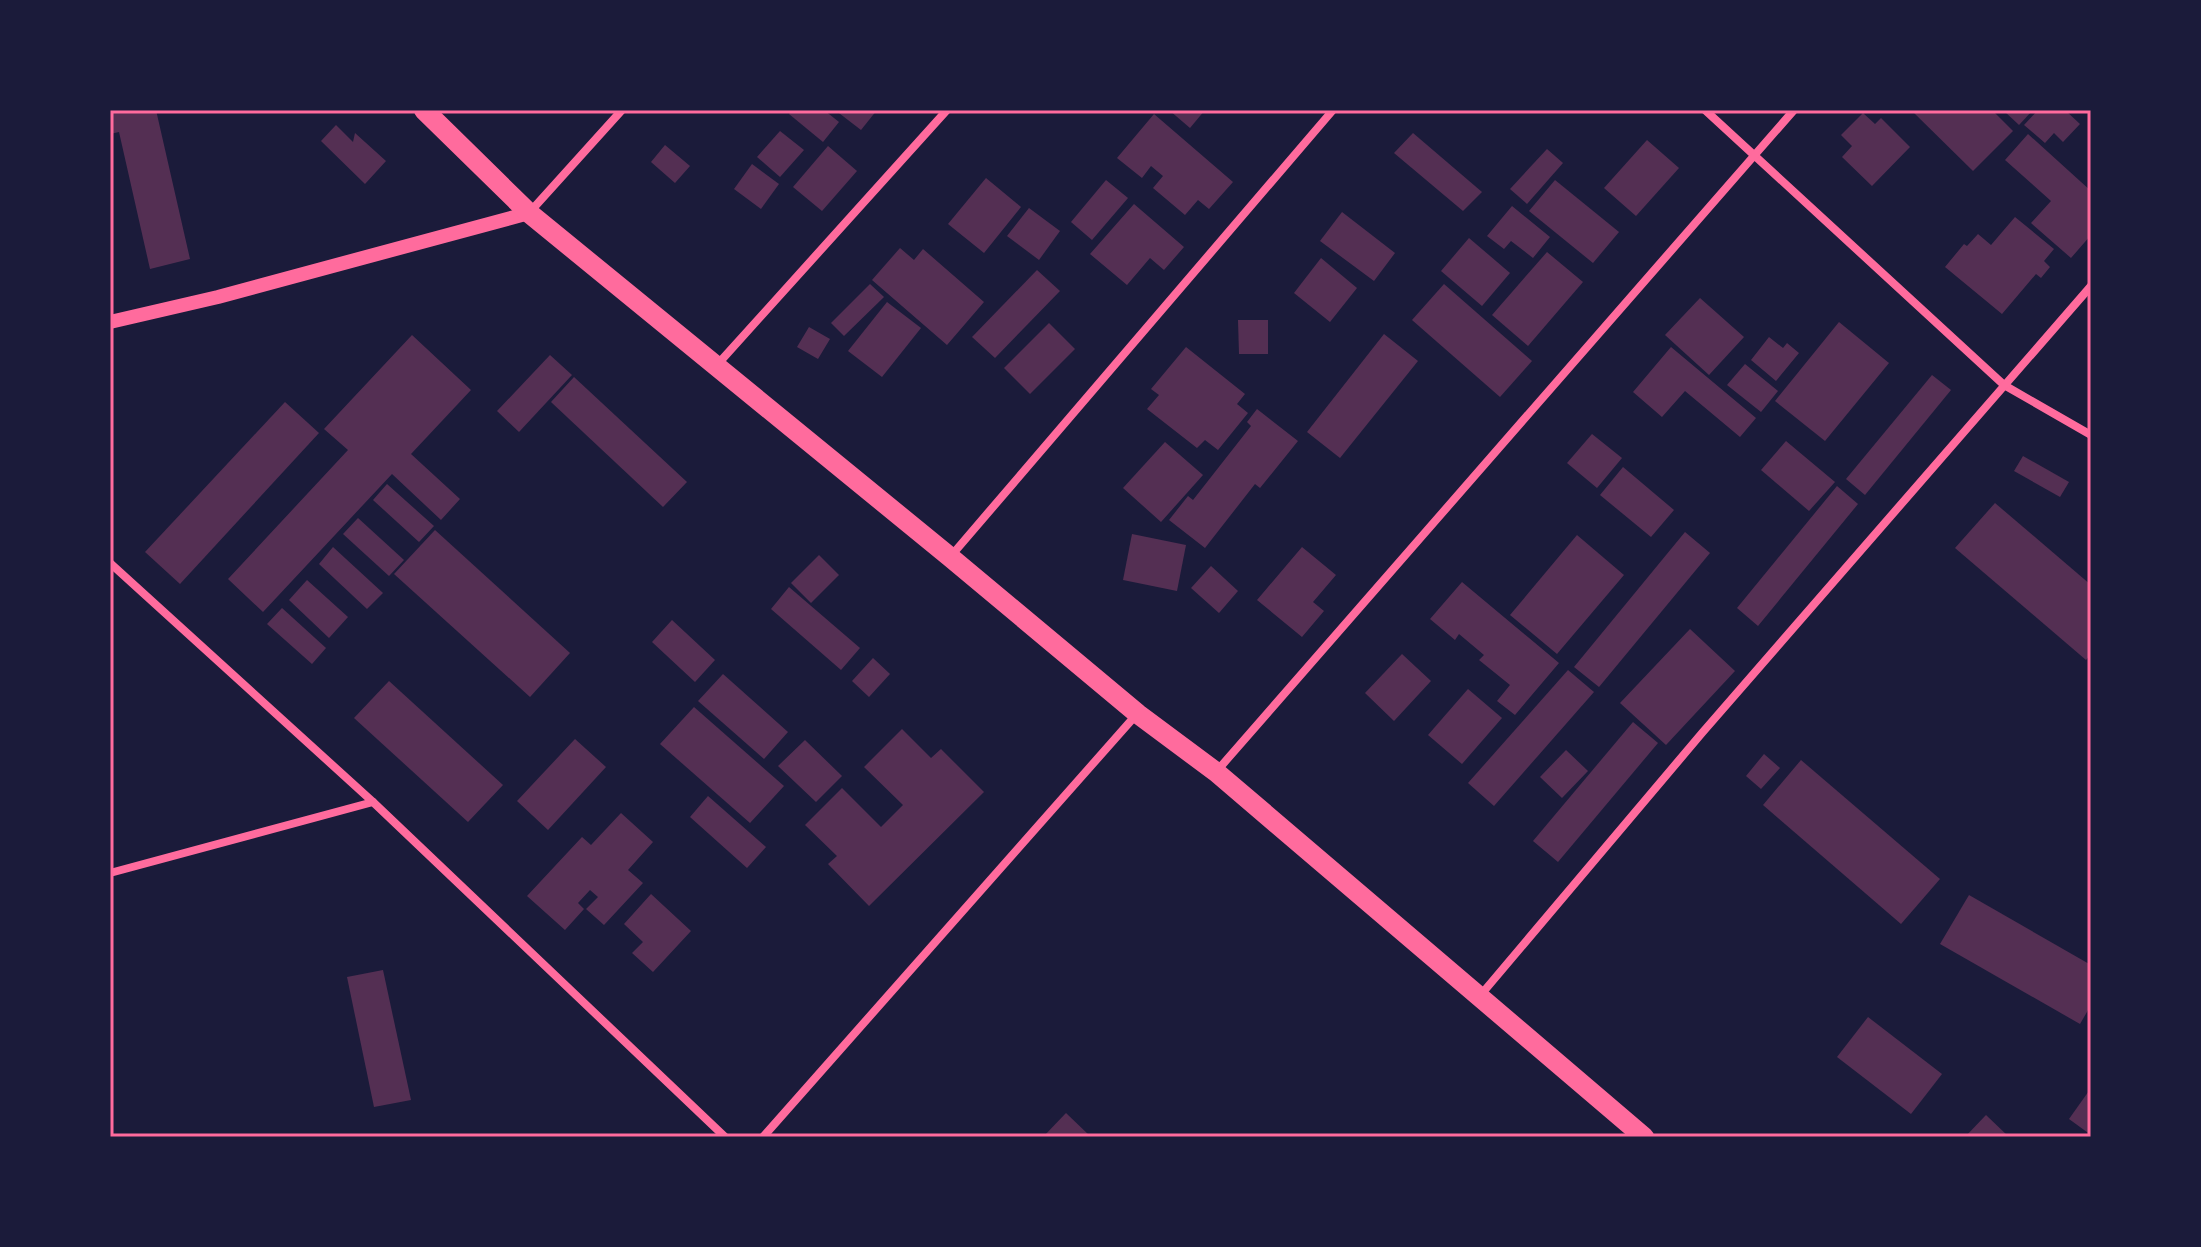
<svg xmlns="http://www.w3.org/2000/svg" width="2201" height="1247" font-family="Signika,sans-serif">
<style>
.building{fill:#542f53}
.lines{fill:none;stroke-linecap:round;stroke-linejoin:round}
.minor{stroke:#ff6b9d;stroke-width:8}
.tertiary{stroke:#ff6b9d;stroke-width:14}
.primary{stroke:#ff6b9d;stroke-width:20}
.neatline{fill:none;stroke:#ff6b9d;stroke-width:3}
</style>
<rect width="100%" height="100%" fill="#1b1b3a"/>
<!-- building -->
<g class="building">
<polygon points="110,110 156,110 190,259 150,269 119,132 110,134"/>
<polygon points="792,110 824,110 839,122 823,142 789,114"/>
<polygon points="835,110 877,110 861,130"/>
<polygon points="1169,110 1205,110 1190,128"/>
<polygon points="1911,110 1992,110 2013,131 1973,171"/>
<polygon points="2003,110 2033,110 2019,125"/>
<polygon points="2038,110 2065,110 2080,124 2063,142 2054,133 2045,143 2024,125"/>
<polygon points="1863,113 1875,124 1881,118 1910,147 1872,186 1842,157 1852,146 1841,135"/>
<polygon points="1154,114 1233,182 1209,209 1198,200 1185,215 1153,188 1163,176 1151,166 1142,178 1117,158"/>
<polygon points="336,125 353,142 355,133 386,161 365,184 321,141"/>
<polygon points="780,131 804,150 780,177 757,157"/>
<polygon points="1413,133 1482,192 1463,211 1394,153"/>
<polygon points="2028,134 2091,191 2091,235 2071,258 2031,223 2051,201 2005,160"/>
<polygon points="1647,140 1679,168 1636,216 1604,188"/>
<polygon points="665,145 690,166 675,183 651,162"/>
<polygon points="828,146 857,171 822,211 793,187"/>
<polygon points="1547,149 1563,163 1527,204 1510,189"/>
<polygon points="752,164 779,184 761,209 734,189"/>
<polygon points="986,178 1021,207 984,253 948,224"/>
<polygon points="1106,180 1128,198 1092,240 1071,222"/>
<polygon points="1555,180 1619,232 1593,263 1529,211"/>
<polygon points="1134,204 1184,247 1164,270 1150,258 1127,285 1090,254"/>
<polygon points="1512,206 1550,237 1533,258 1511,241 1504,249 1487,236"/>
<polygon points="1029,208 1060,231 1039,260 1007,236"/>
<polygon points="1342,212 1395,253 1374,281 1320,241"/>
<polygon points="2015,217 2054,249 2044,261 2050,267 2041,278 2036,274 2002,314 1945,267 1964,244 1967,246 1978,234 1991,245"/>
<polygon points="1469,238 1510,273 1482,306 1441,271"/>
<polygon points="900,248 914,260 923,249 984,302 947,345 872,280"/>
<polygon points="1547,252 1583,282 1528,346 1492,315"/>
<polygon points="1321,258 1357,288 1330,322 1294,293"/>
<polygon points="1037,270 1060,291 995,358 972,337"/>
<polygon points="870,284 884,297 844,336 831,323"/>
<polygon points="1444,284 1532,361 1500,397 1412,320"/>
<polygon points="1700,298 1744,337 1709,375 1665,335"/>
<polygon points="887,302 921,328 882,377 848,351"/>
<polygon points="1238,320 1268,320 1268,354 1239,354"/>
<polygon points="1839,322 1889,363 1825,441 1775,401"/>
<polygon points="1049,323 1075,349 1030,394 1004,368"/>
<polygon points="809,327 830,339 818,359 797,347"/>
<polygon points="1384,334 1418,361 1340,458 1307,432"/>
<polygon points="412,335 471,390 411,454 460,499 441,520 392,474 263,612 228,579 348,450 324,429"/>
<polygon points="1769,337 1783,348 1787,343 1799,353 1776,381 1751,360"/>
<polygon points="1186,347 1245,394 1237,404 1248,413 1218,450 1205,440 1197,448 1147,409 1159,395 1151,389"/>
<polygon points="1671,347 1756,418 1740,437 1685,391 1662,417 1633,392"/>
<polygon points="550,355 572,375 519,432 497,411"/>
<polygon points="1745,364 1778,391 1761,412 1727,385"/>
<polygon points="1932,375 1951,390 1865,495 1846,479"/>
<polygon points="574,377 687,482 663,507 551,402"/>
<polygon points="285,402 319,433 180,584 145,552"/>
<polygon points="1257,409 1298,441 1260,488 1255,484 1205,548 1169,520 1188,496 1193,500 1251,426 1247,422"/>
<polygon points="1592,434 1622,458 1597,488 1567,463"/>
<polygon points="1786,441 1835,482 1809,511 1761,470"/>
<polygon points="1165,442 1203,475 1161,522 1123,488"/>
<polygon points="2023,456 2069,482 2060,497 2014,471"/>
<polygon points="1623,467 1674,510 1651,537 1600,495"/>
<polygon points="387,484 434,526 419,542 373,500"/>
<polygon points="1837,486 1858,504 1758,626 1737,608"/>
<polygon points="1995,503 2091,585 2091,654 2086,660 1955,548"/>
<polygon points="358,518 404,560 389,576 343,534"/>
<polygon points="435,530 570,653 530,697 394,574"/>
<polygon points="1685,532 1710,553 1599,687 1574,667"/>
<polygon points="1132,534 1186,545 1177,591 1123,580"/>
<polygon points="1577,535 1624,575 1557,654 1510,615"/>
<polygon points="333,547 383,593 367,609 319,564"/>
<polygon points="1302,547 1336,575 1313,602 1324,611 1302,637 1257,600"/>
<polygon points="819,555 839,575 811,603 791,583"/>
<polygon points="1211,566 1238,591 1219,613 1191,588"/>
<polygon points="307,580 348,617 329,638 289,600"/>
<polygon points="1462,582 1559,663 1515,715 1497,701 1510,685 1479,660 1484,655 1459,634 1455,640 1430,619"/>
<polygon points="789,587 860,648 841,670 771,609"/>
<polygon points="282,608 326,648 312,664 267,624"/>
<polygon points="672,620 715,660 695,682 652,642"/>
<polygon points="1690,629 1735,671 1666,745 1620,703"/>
<polygon points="1402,654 1431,681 1394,721 1365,693"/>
<polygon points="873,658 890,674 869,697 852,681"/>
<polygon points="1568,670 1594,692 1494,806 1468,783"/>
<polygon points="723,674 788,732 764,759 698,701"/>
<polygon points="389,681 503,785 468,822 354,718"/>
<polygon points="1468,689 1502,718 1462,764 1428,735"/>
<polygon points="694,707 784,786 750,823 660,744"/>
<polygon points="1633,722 1658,743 1558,862 1533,841"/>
<polygon points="902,729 931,758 941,749 984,792 869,906 828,864 837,856 805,825 842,788 881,827 903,805 864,767"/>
<polygon points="575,739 606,767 548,830 517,801"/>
<polygon points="805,740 842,776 816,802 778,766"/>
<polygon points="1566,750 1588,771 1562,798 1540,777"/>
<polygon points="1764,754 1780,768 1761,789 1746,776"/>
<polygon points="1801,760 1940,879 1901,924 1763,805"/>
<polygon points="708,796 766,847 747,868 690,817"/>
<polygon points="621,813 653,842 628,870 643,883 604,925 586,909 598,897 590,890 578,903 584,909 565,930 527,896 582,837 591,845"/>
<polygon points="651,894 691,931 653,972 632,953 643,942 624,924"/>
<polygon points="1969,895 2091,965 2091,1005 2080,1024 1940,944"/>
<polygon points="383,970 411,1100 374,1107 347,977"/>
<polygon points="1868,1017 1942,1074 1911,1114 1837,1057"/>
<polygon points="2091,1088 2091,1135 2069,1119"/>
<polygon points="1066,1113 1091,1137 1043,1137"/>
<polygon points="1986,1115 2009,1137 1965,1137"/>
</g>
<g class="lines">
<!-- minor -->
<g class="minor">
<polyline points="1705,110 2004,385 2091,435"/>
<polyline points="529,213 622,110"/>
<polyline points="717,365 947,110"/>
<polyline points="951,556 1333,110"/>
<polyline points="110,563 373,802 725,1137"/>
<polyline points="1216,772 1794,110"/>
<polyline points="110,873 373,802"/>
<polyline points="1479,997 1702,733 2091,286"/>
<polyline points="763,1137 1136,715"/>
</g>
<!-- tertiary -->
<polyline class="tertiary" points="110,322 218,297 529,213"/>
<!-- primary -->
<polyline class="primary" points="424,110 529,213 950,557 1138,714 1216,772 1644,1137"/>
</g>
<!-- border -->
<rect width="2201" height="1247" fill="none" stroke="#1b1b3a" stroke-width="224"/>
<rect x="112" y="112" width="1977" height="1023" class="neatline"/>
</svg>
